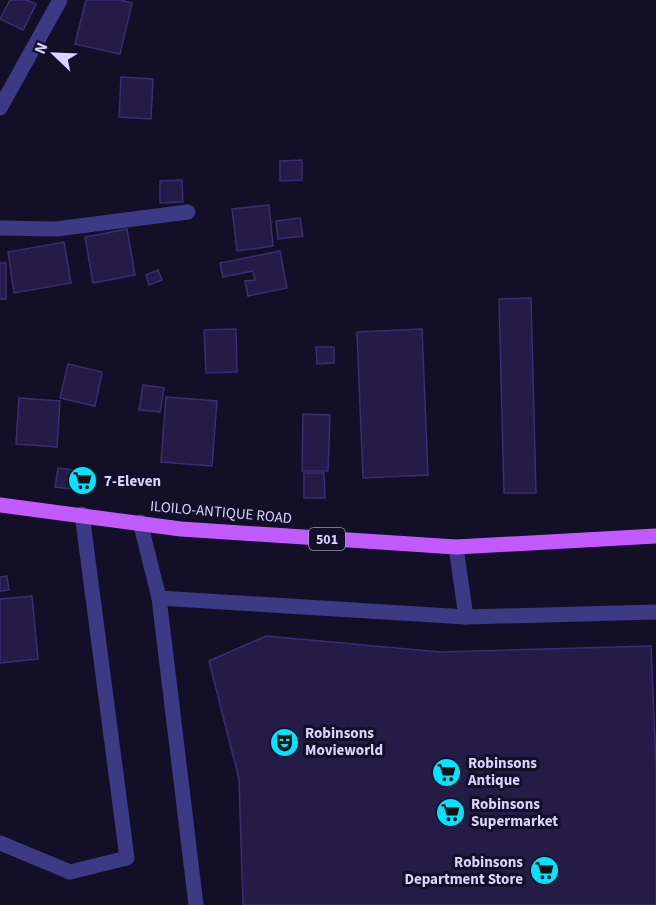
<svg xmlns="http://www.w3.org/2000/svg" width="656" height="905" font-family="'Source Sans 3',sans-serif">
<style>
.building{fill:#241b47;stroke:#3b2d73;stroke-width:1.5}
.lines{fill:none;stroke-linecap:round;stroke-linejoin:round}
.minor{stroke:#3d3a85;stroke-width:15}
.major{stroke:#c25bff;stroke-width:15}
.labels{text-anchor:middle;stroke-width:6;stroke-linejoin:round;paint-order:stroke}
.shield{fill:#130f26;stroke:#9e99be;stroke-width:1.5}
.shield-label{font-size:14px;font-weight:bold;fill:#d9d4ff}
.poi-label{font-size:15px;font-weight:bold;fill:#d9d4ff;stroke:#130f26;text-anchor:start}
.street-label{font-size:15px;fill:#d9d4ff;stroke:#130f26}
</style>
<rect width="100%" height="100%" fill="#130f26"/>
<!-- building -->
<g class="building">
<polygon points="10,0 27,0 36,4 23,30 0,19"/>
<polygon points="86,0 120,0 132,3 120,54 75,44"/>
<polygon points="121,77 153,79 151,119 119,117"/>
<polygon points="302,160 302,180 280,181 280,161"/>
<polygon points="182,180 183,202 160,203 160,181"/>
<polygon points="269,205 273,246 237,251 232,209"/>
<polygon points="300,218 303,236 278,239 276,221"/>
<polygon points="127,229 135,275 93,283 85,237"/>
<polygon points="64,242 71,283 14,293 8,252"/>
<polygon points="280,251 287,288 248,296 245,281 255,280 253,271 223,277 220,263"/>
<rect x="0" y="263" width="6" height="36"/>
<polygon points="158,270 162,280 149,285 146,275"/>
<polygon points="531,298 536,493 504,493 499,299"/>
<polygon points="236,329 237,372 206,373 204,330"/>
<polygon points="422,329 428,475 363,478 357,332"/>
<polygon points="316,347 334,347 334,363 317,364"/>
<polygon points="68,364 102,372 95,406 60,398"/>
<polygon points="143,385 164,388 160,412 139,410"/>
<polygon points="166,397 217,401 212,466 161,462"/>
<polygon points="19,398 60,401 57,447 16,444"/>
<polygon points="303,414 330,415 328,471 302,471"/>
<polygon points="58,468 82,471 79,490 55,487"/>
<polygon points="304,473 324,473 325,498 304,498"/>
<polygon points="7,576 9,590 0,591 0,577"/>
<polygon points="32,596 38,659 0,663 0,599"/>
<polygon points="266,636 440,652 651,646 656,764 656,905 243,905 239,779 209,661"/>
</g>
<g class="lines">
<!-- minor -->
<g class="minor">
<polyline points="0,108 60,0"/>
<polyline points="0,228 56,229 188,212"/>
<polyline points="140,522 159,598 196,905"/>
<polyline points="456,547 466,617"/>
<polyline points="159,598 466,617 656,612"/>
<polyline points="0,843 70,872 127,858 82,514"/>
</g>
<!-- major -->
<polyline class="major" points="0,505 181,529 456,547 656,536"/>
</g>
<!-- icons -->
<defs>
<symbol id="supermarket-disc" viewBox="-11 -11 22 22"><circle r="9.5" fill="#00e5ff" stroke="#130f26"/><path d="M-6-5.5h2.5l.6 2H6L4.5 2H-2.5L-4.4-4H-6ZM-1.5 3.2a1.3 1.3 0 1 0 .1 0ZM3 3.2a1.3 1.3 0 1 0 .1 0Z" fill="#111"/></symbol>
<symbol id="theatre-disc" viewBox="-11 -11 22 22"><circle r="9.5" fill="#00e5ff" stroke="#130f26"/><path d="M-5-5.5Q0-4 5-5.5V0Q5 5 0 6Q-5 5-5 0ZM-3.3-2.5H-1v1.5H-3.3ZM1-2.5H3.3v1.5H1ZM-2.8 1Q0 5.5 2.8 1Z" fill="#111"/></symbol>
</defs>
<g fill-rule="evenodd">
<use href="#supermarket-disc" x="66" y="464" width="33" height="33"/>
<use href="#theatre-disc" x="268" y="726" width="33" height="33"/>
<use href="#supermarket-disc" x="430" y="756" width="33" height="33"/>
<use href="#supermarket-disc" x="434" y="796" width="33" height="33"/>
<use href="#supermarket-disc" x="528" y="854" width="33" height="33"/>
</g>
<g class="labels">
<!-- shield labels -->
<rect class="shield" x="309" y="528" width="36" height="22" rx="4.5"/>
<g class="shield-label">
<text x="327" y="544">501</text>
</g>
<!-- poi labels -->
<g class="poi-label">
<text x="104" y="486">7-Eleven</text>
<text x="305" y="738">Robinsons<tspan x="305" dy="17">Movieworld</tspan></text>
<text x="468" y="768">Robinsons<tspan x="468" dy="17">Antique</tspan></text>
<text x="471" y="809">Robinsons<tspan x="471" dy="17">Supermarket</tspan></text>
<text x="523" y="867" text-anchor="end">Robinsons<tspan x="523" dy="17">Department Store</tspan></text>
</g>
<!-- street labels -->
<g class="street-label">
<text transform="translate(221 512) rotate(5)" y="5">ILOILO-ANTIQUE ROAD</text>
</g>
</g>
<!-- north arrow -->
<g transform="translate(54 54) rotate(293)" stroke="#130f26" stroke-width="4.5" paint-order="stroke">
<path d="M0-4.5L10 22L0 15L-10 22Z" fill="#d9d4ff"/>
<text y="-9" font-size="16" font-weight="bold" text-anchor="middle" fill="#d9d4ff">N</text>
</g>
</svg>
